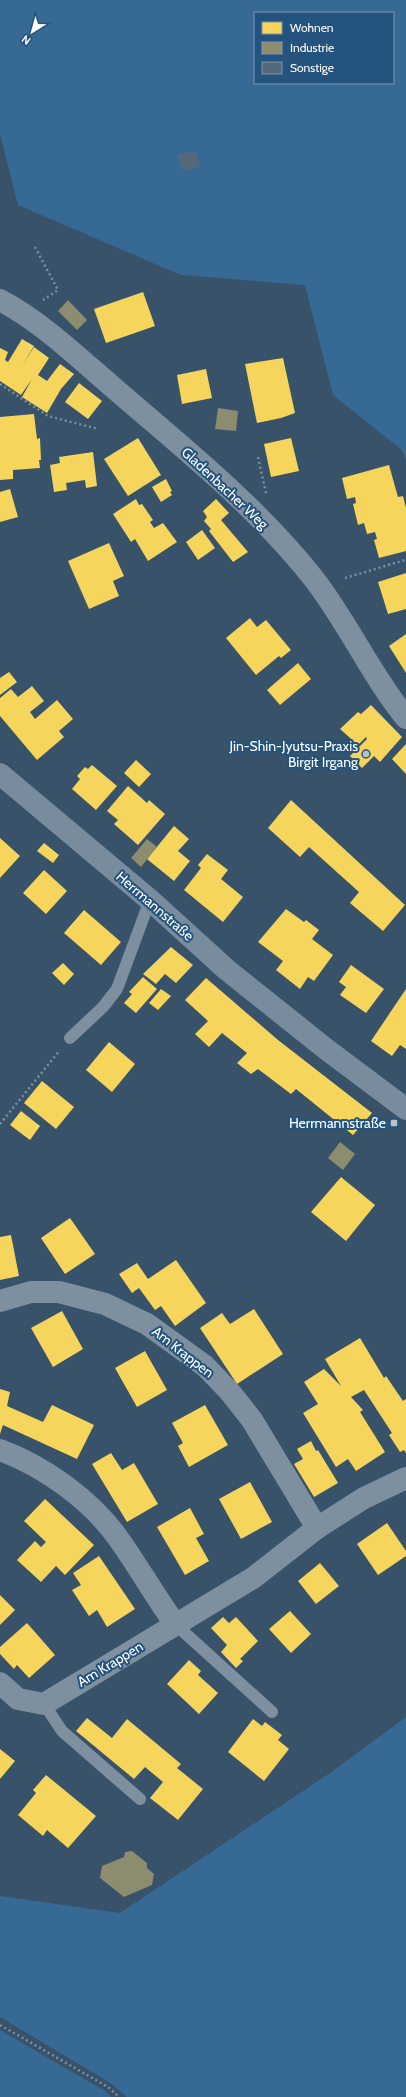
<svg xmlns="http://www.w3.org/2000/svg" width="406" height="2097" font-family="Cabin,sans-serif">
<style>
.green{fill:#376995;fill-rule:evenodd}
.homes{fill:#f6d55c}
.industry{fill:#8c8c6e}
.building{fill:#54697b}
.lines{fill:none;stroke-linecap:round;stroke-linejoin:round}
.path{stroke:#7e8fa0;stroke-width:2.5;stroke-dasharray:2 3;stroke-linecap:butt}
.lane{stroke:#7e8fa0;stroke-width:12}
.street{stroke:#7e8fa0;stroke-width:22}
.secondary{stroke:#798c9d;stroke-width:22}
.poi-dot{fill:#b9c2cb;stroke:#24537e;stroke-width:1.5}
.labels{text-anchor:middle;stroke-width:4;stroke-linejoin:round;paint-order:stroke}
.street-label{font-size:14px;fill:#fff;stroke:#24537e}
.poi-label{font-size:14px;fill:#fff;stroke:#24537e;text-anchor:end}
</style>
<rect width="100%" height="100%" fill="#38526a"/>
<!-- green -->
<g class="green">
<path d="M 0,0 L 406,0 L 406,460 L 402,450 L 333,395 L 305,285 L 181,275 L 18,205 L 0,134 ZM 255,13 L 393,13 L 393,83 L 255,83 Z"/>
<polygon points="406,1717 406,2097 127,2097 109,2082 0,2017 0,1896 120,1913 330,1773"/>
<polygon points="0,2030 105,2091 111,2097 0,2097"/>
</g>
<!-- homes -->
<g class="homes">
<polygon points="143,292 155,326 106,343 94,309"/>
<polygon points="22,339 34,346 22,366 34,347 49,358 38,375 47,381 60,364 74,374 61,389 47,413 22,397 32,379 21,395 0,381 0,348 8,352 5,360 8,362"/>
<polygon points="283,358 295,413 281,418 257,423 245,364"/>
<polygon points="206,369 212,398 182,404 177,375"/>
<polygon points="79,383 102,401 88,419 65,402"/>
<polygon points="34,414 37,439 40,438 41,460 39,460 40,468 13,470 13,479 0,480 0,417"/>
<polygon points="138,438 161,475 128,496 104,459"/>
<polygon points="291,438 299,471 271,477 264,444"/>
<polygon points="93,452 97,486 86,488 85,480 66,483 67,490 54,492 50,465 60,463 59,457"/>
<polygon points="389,465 398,497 403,496 406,508 406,551 379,558 374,540 377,539 375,532 367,534 364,523 358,525 353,504 356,503 355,497 347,499 342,478"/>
<polygon points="166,479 172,491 170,492 172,495 161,502 152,487"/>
<polygon points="10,489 18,517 0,522 0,492"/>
<polygon points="136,499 139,505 142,504 153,520 150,522 154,528 163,523 177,542 148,561 135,539 131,542 113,514"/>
<polygon points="216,499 229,513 221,520 248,552 233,562 209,531 211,529 204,521 207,517 203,511"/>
<polygon points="202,530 215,548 198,560 186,542"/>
<polygon points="109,543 124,576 113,581 119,596 89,609 68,561"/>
<polygon points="406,573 406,609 388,614 378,582"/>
<polygon points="250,618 257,627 266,620 291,650 281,658 279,656 256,675 226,638"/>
<polygon points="406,634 406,673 389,646"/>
<polygon points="298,663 311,679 280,705 267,690"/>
<polygon points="9,672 17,682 0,695 0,678"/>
<polygon points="32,686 44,701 30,712 35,719 57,700 73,719 59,731 64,737 37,760 0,716 0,698 11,689 18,697"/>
<polygon points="371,705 402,737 380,762 374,756 362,768 350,756 367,739 366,737 358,745 340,729 358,712 361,714"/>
<polygon points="406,744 406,774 392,759"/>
<polygon points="136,760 151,774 139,787 124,773"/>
<polygon points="92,765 117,786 96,810 72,789 80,779 77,776 85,767 88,769"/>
<polygon points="128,786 147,803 149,800 165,814 138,845 114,824 118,820 107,811"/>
<polygon points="291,800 405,905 383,931 350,903 359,892 309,847 300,857 268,828"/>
<polygon points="174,826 189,839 178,851 190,861 174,881 147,859"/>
<polygon points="0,838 20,856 0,878"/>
<polygon points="44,843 59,855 53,863 37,851"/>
<polygon points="207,854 228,870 221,879 243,897 223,922 184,890 201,868 198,865"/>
<polygon points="44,870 67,891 46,914 23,893"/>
<polygon points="286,909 304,922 306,920 319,930 312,939 333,955 314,981 308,977 300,989 276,970 283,961 258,942"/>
<polygon points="84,910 121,942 101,965 64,933"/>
<polygon points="171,947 193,965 176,983 165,974 156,984 143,974"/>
<polygon points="63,963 74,974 64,985 52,973"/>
<polygon points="351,965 384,989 366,1013 340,995 346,987 339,982"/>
<polygon points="143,977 157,989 136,1013 124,1003 132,994 129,992"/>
<polygon points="206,978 278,1040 372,1113 353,1135 296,1089 291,1094 258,1069 251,1074 237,1063 247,1053 222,1033 209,1047 195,1034 208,1021 185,1000"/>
<polygon points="161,989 171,996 158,1010 149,1003"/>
<polygon points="406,989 406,1049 400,1045 392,1056 371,1041"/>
<polygon points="109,1042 135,1064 112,1092 86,1070"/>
<polygon points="42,1081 74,1107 56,1129 24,1103"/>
<polygon points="21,1111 40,1126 30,1140 10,1125"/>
<polygon points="341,1177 375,1205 346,1241 311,1212"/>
<polygon points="70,1218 95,1254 65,1274 41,1238"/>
<polygon points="11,1235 19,1276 0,1280 0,1237"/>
<polygon points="176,1260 206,1303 175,1326 161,1306 155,1310 139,1288 132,1293 119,1274 137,1263 148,1279"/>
<polygon points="254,1309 283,1354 237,1384 200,1328 222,1313 230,1324"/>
<polygon points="62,1311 83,1349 53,1367 31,1328"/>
<polygon points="360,1338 384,1378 386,1376 403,1401 406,1399 406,1453 404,1450 400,1452 389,1435 392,1433 364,1390 351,1397 363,1410 360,1412 385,1452 356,1471 348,1459 336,1467 303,1413 318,1404 304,1382 324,1369 341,1386 325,1359"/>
<polygon points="145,1351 167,1390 137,1407 115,1368"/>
<polygon points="0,1389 10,1392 7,1406 43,1422 52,1405 94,1425 77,1459 3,1425 0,1434"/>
<polygon points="205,1405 228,1445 189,1467 178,1446 183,1443 172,1423"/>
<polygon points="311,1441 316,1451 318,1450 338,1483 314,1497 294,1464 303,1459 297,1449"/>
<polygon points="111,1453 122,1470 134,1463 158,1504 127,1522 92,1464"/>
<polygon points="250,1482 272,1522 241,1539 219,1499"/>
<polygon points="45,1499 94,1545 65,1575 56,1566 41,1582 17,1560 35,1541 41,1547 46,1542 24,1521"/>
<polygon points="190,1508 204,1534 196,1538 209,1561 185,1575 157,1527"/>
<polygon points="387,1523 406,1551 406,1556 378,1575 357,1544"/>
<polygon points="99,1556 135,1609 107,1627 97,1610 89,1616 72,1590 81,1585 73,1573"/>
<polygon points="320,1563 339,1586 316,1604 298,1581"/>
<polygon points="0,1595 15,1610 0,1625"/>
<polygon points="290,1611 311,1634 291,1653 269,1629"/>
<polygon points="223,1617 229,1623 236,1617 258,1641 240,1659 243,1661 236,1668 221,1652 227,1645 211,1628"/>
<polygon points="27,1623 55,1655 29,1678 17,1665 14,1669 0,1654 0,1647"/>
<polygon points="189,1660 201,1671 198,1675 218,1693 199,1714 167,1684"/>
<polygon points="87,1718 112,1738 127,1719 181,1764 177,1768 203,1789 178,1820 150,1798 163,1782 145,1767 134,1779 76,1731"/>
<polygon points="253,1719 262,1726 265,1722 282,1735 278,1740 289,1749 264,1781 228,1752"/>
<polygon points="0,1749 15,1761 0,1779"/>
<polygon points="46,1775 96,1816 68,1848 47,1830 43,1836 18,1815 36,1793 33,1790"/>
</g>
<!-- industry -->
<g class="industry">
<polygon points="68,300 87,320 77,330 58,311"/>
<polygon points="218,408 238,411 236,431 215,429"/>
<polygon points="147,839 157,847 141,867 131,858"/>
<polygon points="340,1142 355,1154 343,1170 328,1158"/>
<polygon points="132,1851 147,1863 147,1868 154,1874 152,1885 124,1897 100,1878 102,1866 124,1857 125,1852"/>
</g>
<!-- building -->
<polygon class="building" points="195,151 201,166 183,171 177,155"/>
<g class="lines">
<!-- path -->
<g class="path">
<polyline points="35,247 58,290 43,300"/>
<polyline points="0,384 48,416 98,429"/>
<polyline points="258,457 266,493"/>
<polyline points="345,578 405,560"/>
<polyline points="0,1124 60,1050"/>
<polyline points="0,2025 108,2087 119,2097"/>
</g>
<!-- lane -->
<g class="lane">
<polyline points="70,1038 103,1007 117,989 150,900"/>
<polyline points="175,1624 272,1712"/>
<polyline points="44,1704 62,1731 140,1799"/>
</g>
<!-- street -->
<g class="street">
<path d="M 0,300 C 44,323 84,363 122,395 C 189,453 259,509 314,579 C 348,623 371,675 406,718"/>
<polyline points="0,1301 31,1292 59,1292 105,1304 147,1324 205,1366 230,1392 252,1420 317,1528"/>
<path d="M 0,1450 C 44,1466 91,1500 118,1538 C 138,1566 155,1596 175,1624"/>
<polyline points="0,1683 18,1699 44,1704 253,1578 317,1528 364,1498 406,1478"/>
</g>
<!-- secondary -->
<polyline class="secondary" points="0,774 150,900 227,970 326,1049 406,1109"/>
</g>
<!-- markers -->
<g class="poi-dot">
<circle cx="366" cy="754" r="4"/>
<rect x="390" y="1119" width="8" height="8" rx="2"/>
</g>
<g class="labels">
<!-- street labels -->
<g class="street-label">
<text transform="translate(225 488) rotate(43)" y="5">Gladenbacher Weg</text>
<text transform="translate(155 906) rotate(41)" y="5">Herrmannstraße</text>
<text transform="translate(183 1352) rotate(38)" y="5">Am Krappen</text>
<text transform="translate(110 1664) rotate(-31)" y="5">Am Krappen</text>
</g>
<!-- poi labels -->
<g class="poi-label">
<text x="358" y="751">Jin-Shin-Jyutsu-Praxis<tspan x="358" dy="16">Birgit Irgang</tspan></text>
<text x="386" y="1128">Herrmannstraße</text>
</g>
</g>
<!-- legend -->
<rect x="254" y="12" width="140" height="72" fill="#24537e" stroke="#7c98b2"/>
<rect x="262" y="22" width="20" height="12" fill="#f6d55c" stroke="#7c98b2"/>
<text x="290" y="32" font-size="12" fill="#ffffff">Wohnen</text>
<rect x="262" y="42" width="20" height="12" fill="#8c8c6e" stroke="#7c98b2"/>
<text x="290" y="52" font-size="12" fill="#ffffff">Industrie</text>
<rect x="262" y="62" width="20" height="12" fill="#54697b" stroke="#7c98b2"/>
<text x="290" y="72" font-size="12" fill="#ffffff">Sonstige</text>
<!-- north arrow -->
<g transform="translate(32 32) rotate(217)" stroke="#24537e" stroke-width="3" paint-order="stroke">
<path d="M0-3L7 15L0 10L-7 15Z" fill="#ffffff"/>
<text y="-6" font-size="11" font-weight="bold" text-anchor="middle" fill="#ffffff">N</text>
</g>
</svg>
